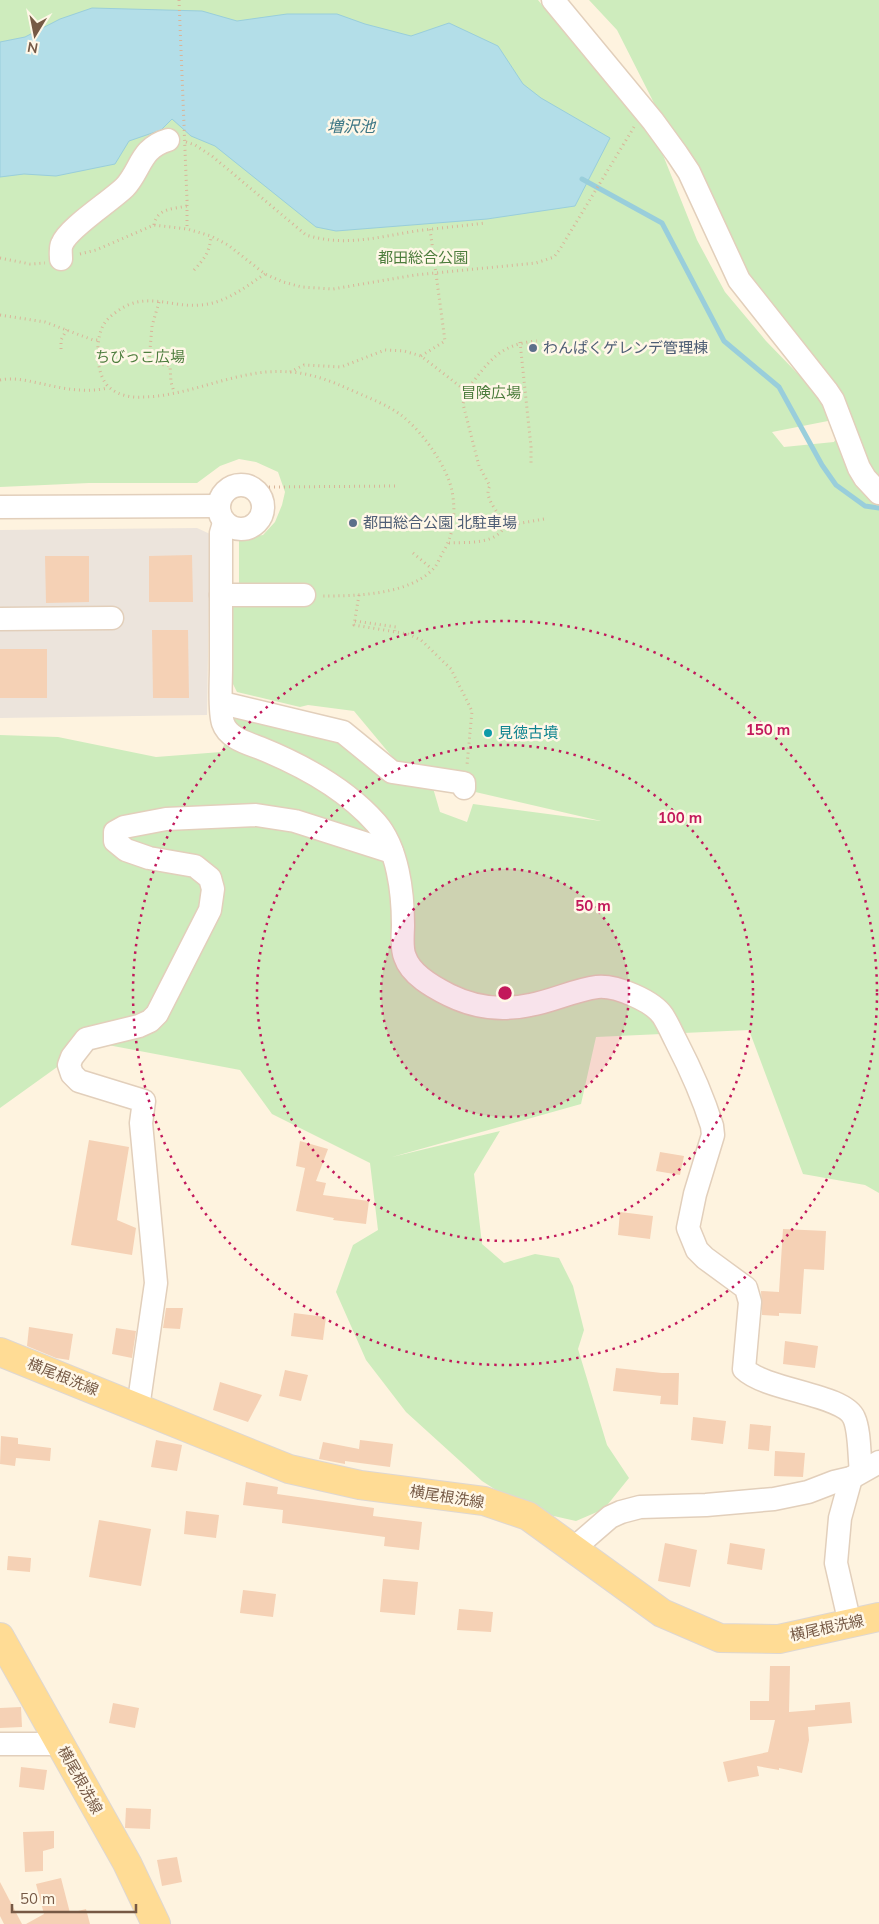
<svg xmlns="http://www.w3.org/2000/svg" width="879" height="1924" font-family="Mulish,'Noto Sans JP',sans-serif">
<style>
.industrial{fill:#ece4dc}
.green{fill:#ceecbd;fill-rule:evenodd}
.water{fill:#b3dee8;stroke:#99cedb}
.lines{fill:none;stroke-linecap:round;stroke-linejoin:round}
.stream{stroke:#99cedb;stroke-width:5}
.building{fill:#f5d1b5}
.minor-casing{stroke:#e2cfbb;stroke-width:25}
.major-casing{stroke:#ded7d2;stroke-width:30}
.path{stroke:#d9b599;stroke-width:3;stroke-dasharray:1 4;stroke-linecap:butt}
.minor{stroke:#fff;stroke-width:22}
.major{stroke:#ffdc95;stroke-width:28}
.path-bridge{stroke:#d9b599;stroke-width:3;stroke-dasharray:1 4;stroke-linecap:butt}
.ring{fill:none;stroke:#c2185b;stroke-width:2.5;stroke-dasharray:2.5 5}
.service-dot{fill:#5c6f8a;stroke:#fff7e7;stroke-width:2}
.culture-dot{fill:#0f9aa8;stroke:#fff7e7;stroke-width:2}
.labels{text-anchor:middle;stroke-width:5;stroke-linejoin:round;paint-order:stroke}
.park-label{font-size:15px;fill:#4d7d3d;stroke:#fff7e7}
.service-label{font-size:15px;fill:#4e5e75;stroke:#fff7e7;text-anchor:start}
.culture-label{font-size:15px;fill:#0d838f;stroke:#fff7e7;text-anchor:start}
.street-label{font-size:15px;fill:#765945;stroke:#fff7e7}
.water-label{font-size:16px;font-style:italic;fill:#3b7584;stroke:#fff7e7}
.centre{fill:#c2185b;stroke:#fff7e7;stroke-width:2.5}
.ring-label{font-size:15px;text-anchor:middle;font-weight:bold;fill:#c2185b;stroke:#fff7e7;stroke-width:5;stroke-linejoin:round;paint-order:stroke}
</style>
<rect width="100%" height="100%" fill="#fef3df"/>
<!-- industrial -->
<polygon class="industrial" points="197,528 210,534 207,715 0,718 0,530"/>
<!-- green -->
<path class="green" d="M 0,0 L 538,0 L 574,44 L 624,95 L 661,150 L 697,240 L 725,292 L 766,341 L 831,408 L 739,280 L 689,172 L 617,30 L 589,0 L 879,0 L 879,1193 L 865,1185 L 803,1174 L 749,1030 L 596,1037 L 581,1104 L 392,1157 L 500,1131 L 474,1174 L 482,1244 L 504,1263 L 535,1254 L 559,1258 L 573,1286 L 584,1330 L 578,1349 L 607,1445 L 629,1478 L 604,1509 L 576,1521 L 527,1510 L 482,1481 L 406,1412 L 366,1360 L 336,1292 L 353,1245 L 378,1230 L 370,1163 L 272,1114 L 240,1070 L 92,1042 L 0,1108 L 0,735 L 58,737 L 156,757 L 221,752 L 238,712 L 339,738 L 433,788 L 440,812 L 467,822 L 473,804 L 601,821 L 471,791 L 399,765 L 354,711 L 308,705 L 300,707 L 237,692 L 232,682 L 232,599 L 239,599 L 239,539 L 263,535 L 275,522 L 282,505 L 285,492 L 278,472 L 256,462 L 239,459 L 220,466 L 197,483 L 89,483 L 0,487 ZM 838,419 L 843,425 L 834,442 L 784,447 L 772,432 Z"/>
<!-- water -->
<polygon class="water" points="92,8 202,11 237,21 287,14 337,14 365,24 411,36 449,23 498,46 523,84 541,98 610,138 575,206 487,219 336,231 316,227 215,146 191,136 172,119 161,130 129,141 115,164 56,176 24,174 0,177 0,42 25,37 60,19"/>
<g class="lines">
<!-- stream -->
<polyline class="stream" points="582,179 662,223 724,341 779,387 822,465 836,485 865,506 879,508"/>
</g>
<!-- building -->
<g class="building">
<polygon points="192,555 193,602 149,602 149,556"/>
<polygon points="45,556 89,556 89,602 46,603"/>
<polygon points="152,630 188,630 189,698 153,698"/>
<rect x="0" y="649" width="47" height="49"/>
<polygon points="89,1140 129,1147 117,1220 136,1228 132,1255 71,1245"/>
<polygon points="300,1141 328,1149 316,1181 326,1183 323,1195 369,1201 366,1224 333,1220 334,1218 296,1211 305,1168 296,1166"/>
<polygon points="660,1152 684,1156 680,1175 656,1171"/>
<polygon points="620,1212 653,1216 650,1239 618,1235"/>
<polygon points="783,1229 826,1231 824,1270 804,1269 801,1314 779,1313 779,1316 762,1315 761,1291 779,1292"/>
<polygon points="166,1308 183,1308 180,1329 163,1328"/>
<polygon points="294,1313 326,1317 323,1340 291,1336"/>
<polygon points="29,1327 73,1334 69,1360 56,1358 27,1346"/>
<polygon points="116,1328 136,1331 132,1358 112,1354"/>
<polygon points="785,1341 818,1346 815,1368 783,1364"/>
<polygon points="616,1368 662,1373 679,1373 678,1405 660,1404 661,1396 613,1391"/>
<polygon points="285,1370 308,1375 301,1401 279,1396"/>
<polygon points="220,1382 262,1395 248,1422 213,1410"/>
<polygon points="693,1417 726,1421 723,1444 691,1440"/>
<polygon points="750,1424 771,1426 769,1451 748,1449"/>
<polygon points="1,1436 18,1438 18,1444 51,1448 50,1461 16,1458 15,1466 0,1464"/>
<polygon points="156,1440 182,1445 177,1471 151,1467"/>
<polygon points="360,1440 393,1444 390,1467 345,1461 345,1464 319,1459 323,1442 359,1449"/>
<polygon points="775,1451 805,1453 803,1477 774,1476"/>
<polygon points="246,1482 278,1487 277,1494 374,1508 373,1516 422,1522 419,1550 384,1546 385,1537 282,1523 283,1510 243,1505"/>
<polygon points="186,1511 219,1515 216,1538 184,1534"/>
<polygon points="99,1520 151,1529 141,1586 89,1577"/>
<polygon points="665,1543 697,1550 690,1587 658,1581"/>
<polygon points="730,1543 765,1549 762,1570 727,1564"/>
<polygon points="8,1556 31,1558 30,1572 7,1570"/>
<polygon points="383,1579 418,1582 415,1615 380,1612"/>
<polygon points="243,1590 276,1594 273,1617 240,1613"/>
<polygon points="459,1609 493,1612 491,1632 457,1630"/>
<polygon points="770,1666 790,1666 789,1712 815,1710 815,1705 850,1702 852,1723 808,1727 809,1740 802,1773 779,1768 779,1770 757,1766 759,1776 728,1782 723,1762 768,1752 775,1720 750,1720 750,1701 769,1701"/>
<polygon points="113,1703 139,1708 135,1728 109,1723"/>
<polygon points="21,1707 22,1727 0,1728 0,1708"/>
<polygon points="21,1767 47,1770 44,1790 19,1787"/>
<polygon points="126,1808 151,1809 150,1829 125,1828"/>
<polygon points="54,1831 54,1848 43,1851 43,1871 25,1872 23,1832"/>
<polygon points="177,1857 182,1882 162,1886 157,1860"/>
<polygon points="61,1878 70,1913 86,1909 90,1924 26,1924 44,1914 36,1884"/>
<polygon points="0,1882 22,1924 4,1924 0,1916"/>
</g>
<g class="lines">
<defs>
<g id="minor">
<polyline points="553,0 653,121 677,154 689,172 739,280 827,391 833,400 859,468 865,478 879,493"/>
<path d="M 61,259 C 61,255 60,248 62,244 C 68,228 111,201 125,187 C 141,170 140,148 168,140"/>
<circle cx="241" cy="507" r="22"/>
<polyline points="0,507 218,506"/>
<path d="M 224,523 L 221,533 C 221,578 221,623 221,668 C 221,682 219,711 223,723 C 228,738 247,743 260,748 C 302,765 346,789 376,823 C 398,848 403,893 403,925 C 403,934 401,948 405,957 C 411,975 433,987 449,995 C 475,1008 502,1011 530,1005 C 553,1001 574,990 597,987 C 616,985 653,1001 663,1016 C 668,1024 672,1033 676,1041 C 690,1068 703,1097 712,1126 L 713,1135 L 695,1194 L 688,1228 L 697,1250 L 705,1258 L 746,1288 L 750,1302 L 744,1369 C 767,1391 844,1394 854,1418 C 860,1431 859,1457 861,1471"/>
<polyline points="221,595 304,595"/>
<polyline points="0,619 112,618"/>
<polyline points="222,703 343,732 392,772 464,783 464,788"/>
<polyline points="138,1408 156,1283 141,1123 144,1101 79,1081 72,1074 69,1065 72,1057 86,1039 139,1026 150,1021 157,1014 210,910 213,889 210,878 195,866 149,858 126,850 115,841 115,832 124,827 166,819 256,815 295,821 392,852"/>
<polyline points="573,1549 610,1517 621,1512 640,1507 706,1505 774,1499 808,1492 834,1482 851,1478 879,1462"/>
<polyline points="850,1624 836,1563 840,1518 851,1478"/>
<polyline points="0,1744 61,1744"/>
</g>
<g id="major">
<polyline points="0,1352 289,1469 360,1485 484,1501 528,1516 662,1613 720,1638 779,1639 879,1617"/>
<polyline points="0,1637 127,1863 156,1924"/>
</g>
</defs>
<!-- minor casing -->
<use href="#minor" class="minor-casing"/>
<!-- major casing -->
<use href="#major" class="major-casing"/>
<!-- path -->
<g class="path">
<path d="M 186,142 L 195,145 L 212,156 L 306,235 C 345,247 378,237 416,231 C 439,228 462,226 485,223"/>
<polyline points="187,200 187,229"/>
<path d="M 154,225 C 157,208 173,209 187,206"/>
<polyline points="80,254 96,250 154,225 187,229 211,236 228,245 265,274 283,282 302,287 333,289 415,275 536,263 554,257 560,249 634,127"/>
<polyline points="0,258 30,264 45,263"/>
<path d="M 194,270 C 204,259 210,252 211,236"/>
<path d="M 265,274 C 245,287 226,303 201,305 C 171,308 147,291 119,310 C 112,315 105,320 102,328 C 95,344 96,377 110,388 C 118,395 131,398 142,397 C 182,397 224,376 266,372 C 303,369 327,379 360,394 C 374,400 389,406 401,415 C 422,431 447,466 452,491 C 456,512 454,535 443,552 C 440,557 438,563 435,567 C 411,595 356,596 322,596"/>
<polyline points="159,302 152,326 149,362 170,366 171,382 174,392"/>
<polyline points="0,315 45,322 93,340 98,340"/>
<polyline points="520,342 531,447 531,463"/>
<polyline points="61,349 61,340 67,329"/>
<polyline points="421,356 445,341 430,229"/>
<path d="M 290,372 L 304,365 L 341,367 L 385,350 L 404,351 L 421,356 L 466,391 L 463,404 L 479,466 L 490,486 C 482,498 501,514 505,526"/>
<path d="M 0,380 C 14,377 29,381 43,384 C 65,389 86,393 108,388"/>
<path d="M 466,391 C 488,363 498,344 537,341"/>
<polyline points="269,487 399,486"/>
<path d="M 449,543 C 468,542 495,545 505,526 L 544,519"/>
<polyline points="413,553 432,569"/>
<polyline points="359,595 354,625 408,634 421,640 451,669 472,711 467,765"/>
<polyline points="355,621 396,627 395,631"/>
</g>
<!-- minor -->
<use href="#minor" class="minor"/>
<!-- major -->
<use href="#major" class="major"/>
<!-- path-bridge -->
<polyline class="path-bridge" points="179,0 187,200"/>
</g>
<!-- distance rings -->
<circle cx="505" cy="993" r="124" fill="#c2185b" fill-opacity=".12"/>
<g class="ring">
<circle cx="505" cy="993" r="124"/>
<circle cx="505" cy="993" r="248"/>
<circle cx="505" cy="993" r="372"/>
</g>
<!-- markers -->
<g class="service-dot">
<circle cx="533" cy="348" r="5"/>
<circle cx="353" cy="523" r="5"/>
</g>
<circle class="culture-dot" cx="488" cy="733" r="5"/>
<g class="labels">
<!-- park labels -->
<g class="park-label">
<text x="423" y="263">都田総合公園</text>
<text x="140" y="362">ちびっこ広場</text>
<text x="491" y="398">冒険広場</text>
</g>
<!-- service labels -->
<g class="service-label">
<text x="543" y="353">わんぱくゲレンデ管理棟</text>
<text x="363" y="528">都田総合公園 北駐車場</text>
</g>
<!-- culture labels -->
<g class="culture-label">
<text x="498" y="738">見徳古墳</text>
</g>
<!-- street labels -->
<g class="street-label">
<text transform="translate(63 1377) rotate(22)" y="5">横尾根洗線</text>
<text transform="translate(447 1497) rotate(9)" y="5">横尾根洗線</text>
<text transform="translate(827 1628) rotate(-12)" y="5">横尾根洗線</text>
<text transform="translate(80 1780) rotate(61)" y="5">横尾根洗線</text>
</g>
<!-- water labels -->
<g class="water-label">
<text x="351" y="132">増沢池</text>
</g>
</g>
<circle cx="505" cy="993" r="8" class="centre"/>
<g class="ring-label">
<text x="768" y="735">150 m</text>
<text x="680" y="823">100 m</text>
<text x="593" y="911">50 m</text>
</g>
<!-- north arrow -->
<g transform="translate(35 35) rotate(190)" stroke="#fff7e7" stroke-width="4" paint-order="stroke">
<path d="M0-4L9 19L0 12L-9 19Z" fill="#765945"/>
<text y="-8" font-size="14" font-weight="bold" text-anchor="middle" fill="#765945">N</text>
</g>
<!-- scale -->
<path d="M12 1904v8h124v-8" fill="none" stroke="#765945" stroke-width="2.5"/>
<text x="20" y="1904" font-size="15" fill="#765945" stroke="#fff7e7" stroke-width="4" paint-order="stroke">50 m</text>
</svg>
